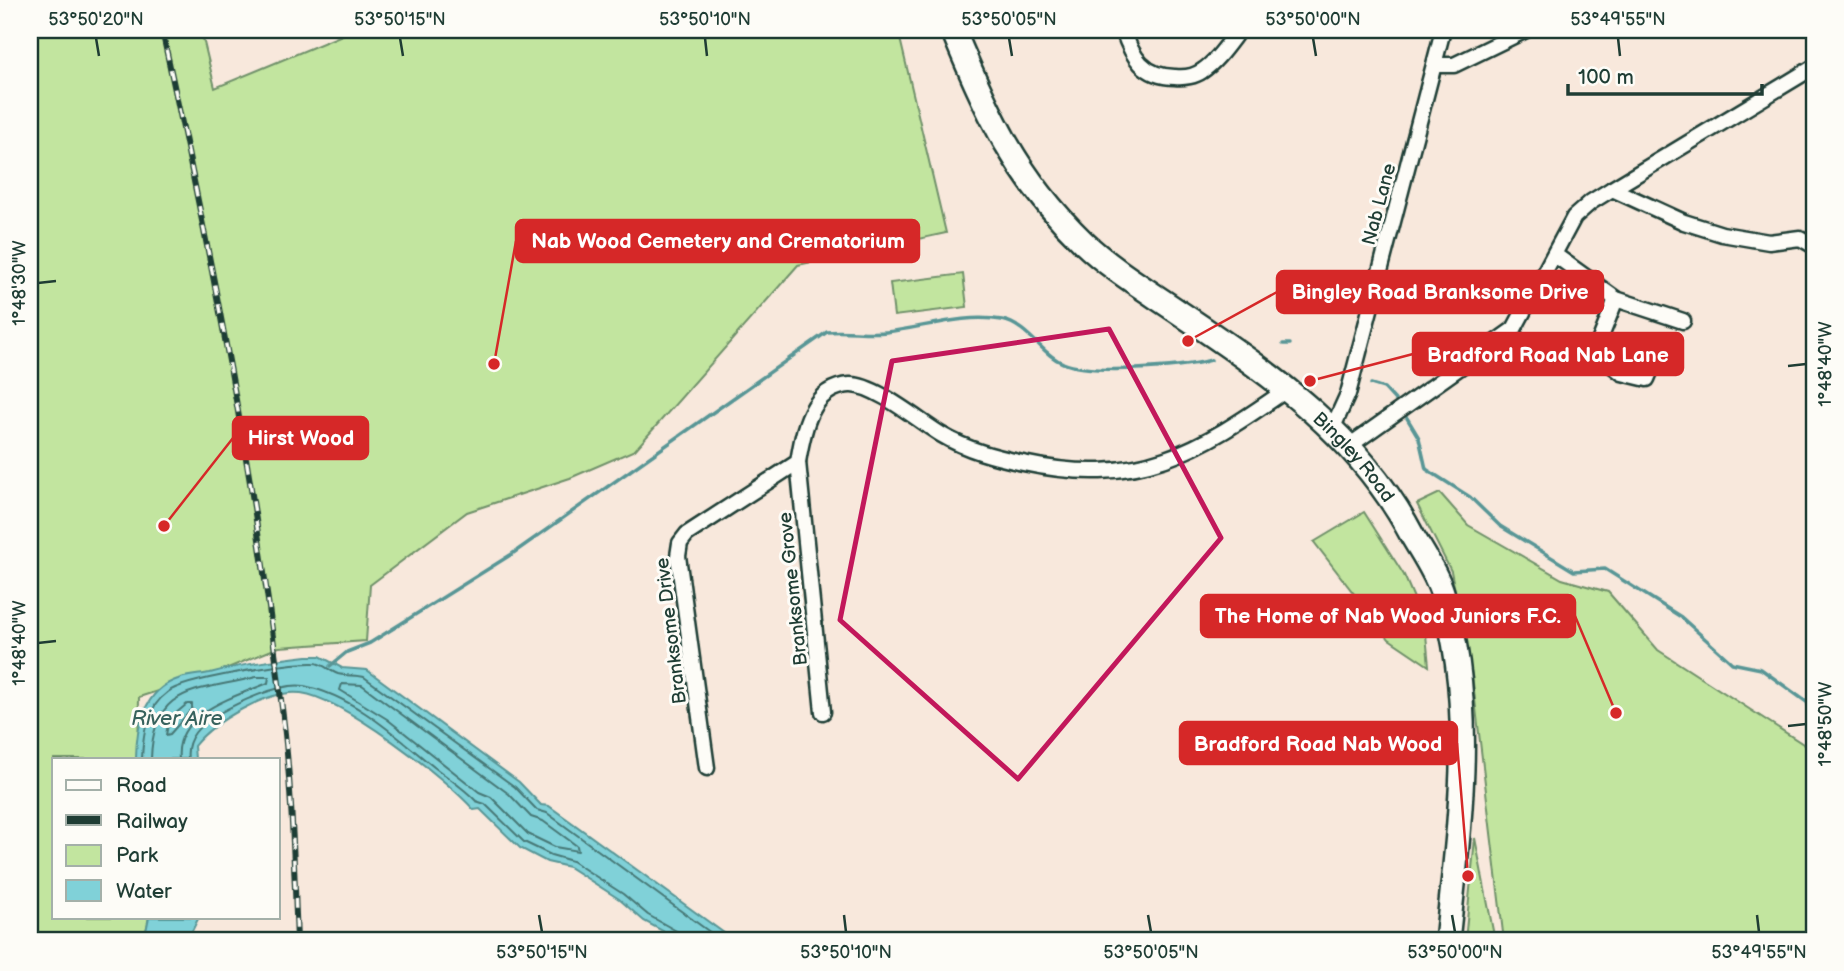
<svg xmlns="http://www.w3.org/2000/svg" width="1844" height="971" font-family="'Balsamiq Sans',sans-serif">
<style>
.green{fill:#c2e59f;stroke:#70916a;stroke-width:2}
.water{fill:#80d1d8;stroke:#599696;stroke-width:2}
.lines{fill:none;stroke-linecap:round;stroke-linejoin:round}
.shore{stroke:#467876;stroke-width:2}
.stream{stroke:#599696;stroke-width:3.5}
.minor-casing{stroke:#1f3d34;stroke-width:19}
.trunk-casing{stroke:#1f3d34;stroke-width:28}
.minor{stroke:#fdfcf7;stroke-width:14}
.trunk{stroke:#fdfcf7;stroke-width:23}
.rail-casing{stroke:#1f3d34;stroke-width:6}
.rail{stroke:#fdfcf7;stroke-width:3.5;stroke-dasharray:10;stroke-linecap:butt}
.marked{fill:none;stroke:#c2185b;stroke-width:5;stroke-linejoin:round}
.ticks{fill:none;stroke:#1f3d34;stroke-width:2.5}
.labels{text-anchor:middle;stroke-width:6;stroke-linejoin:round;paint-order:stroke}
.street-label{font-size:19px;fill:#1f3d34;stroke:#fdfcf7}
.water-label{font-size:21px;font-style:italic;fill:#37625d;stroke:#fdfcf7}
.leader{fill:none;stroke:#d62828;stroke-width:2.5}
.callout-dot{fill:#d62828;stroke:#fdfcf7;stroke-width:2.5}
.callout{fill:#d62828;stroke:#d62828;stroke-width:2.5}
.callout-label{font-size:21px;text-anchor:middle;font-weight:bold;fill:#fff}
.neatline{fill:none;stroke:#1f3d34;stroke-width:2.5}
.ticks-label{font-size:18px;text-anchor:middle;fill:#1f3d34}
</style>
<rect width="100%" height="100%" fill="#f8e8dc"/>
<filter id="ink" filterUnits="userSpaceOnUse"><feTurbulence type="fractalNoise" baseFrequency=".0143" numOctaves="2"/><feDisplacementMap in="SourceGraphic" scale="14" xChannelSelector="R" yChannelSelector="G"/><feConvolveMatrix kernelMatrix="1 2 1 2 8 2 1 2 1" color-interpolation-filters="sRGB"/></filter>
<g filter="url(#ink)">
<!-- green -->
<g class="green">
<polygon points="30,30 201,30 215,88 354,30 898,30 946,233 798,265 635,450 570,478 467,512 370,585 366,641 279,647 223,670 139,697 138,759 54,759 54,917 149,917 144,941 30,941"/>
<polygon points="963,274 967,307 894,316 890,283"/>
<polygon points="1440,493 1468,525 1562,579 1608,592 1658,650 1814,751 1814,941 1504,941 1472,675 1451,571 1417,504"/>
<polygon points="1364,512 1404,575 1425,624 1429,666 1389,639 1314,542"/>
<polygon points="1475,838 1495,941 1465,941"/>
</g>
<!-- water -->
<g class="water">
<path d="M 307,656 L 320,656 L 342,668 L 367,670 L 519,782 L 541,805 L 549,806 L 735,941 L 681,941 L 644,921 L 619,899 L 569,867 L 547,862 L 520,848 L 480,809 L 474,810 C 446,778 342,698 301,693 C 268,689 213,722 194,746 L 195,759 L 136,759 C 136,727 144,690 178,679 C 188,675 200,675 210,673 C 243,664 274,660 307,656 Z"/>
<polygon points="149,917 199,917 187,941 144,941"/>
</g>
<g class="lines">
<!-- shore -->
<g class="shore">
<polygon points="342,684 362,685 509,794 531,817 543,821 577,846 578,851 555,847 528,834 491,797 479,792 387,719 340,690"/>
<polygon points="187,704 192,704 192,709 170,734 166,735 169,719"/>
<path d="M 142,759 C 143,734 146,708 168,692 C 184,679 291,662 314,663 C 323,663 329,671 338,674 C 346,676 356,675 364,677 L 515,787 L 537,810 L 547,813 L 722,941"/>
<path d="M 151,759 C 153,684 197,692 256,677 L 269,677 L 268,683 C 234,697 174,713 179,759"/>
<path d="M 188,759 C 185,738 200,724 218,714 C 237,703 281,682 304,686 C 354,696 396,736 434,767 C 448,778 464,788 476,801 L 485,804 L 524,842 L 551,855 L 572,861 L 623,894 L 648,915 L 680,933 L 683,941"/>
</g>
<!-- stream -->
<g class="stream">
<polyline points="1283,344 1290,344"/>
<polyline points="1371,384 1384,388 1395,400"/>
<polyline points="1407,418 1419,438 1426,469 1470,497 1500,526 1574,571 1605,569 1681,617 1732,663 1761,669 1808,703 1809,737 1814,740"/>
<path d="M 330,666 L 347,652 L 370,643 L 512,554 L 827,332 C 846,330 866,334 886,332 C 924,328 963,313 1002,320 C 1028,325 1042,355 1063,363 C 1091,375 1181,368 1211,360"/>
</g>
<defs>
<g id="minor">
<path d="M 1123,30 C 1132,57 1144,77 1175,77 C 1184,78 1195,76 1202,71 C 1217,61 1228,44 1239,30"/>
<polyline points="1436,65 1454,65 1526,30"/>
<polyline points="1612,189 1814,67"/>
<polyline points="1555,255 1616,299 1683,321"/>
<polyline points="1616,299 1595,352 1622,373 1647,379 1652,367"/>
<polyline points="1333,427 1348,394 1443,30"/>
<polyline points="1349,446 1514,329 1574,217 1591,202 1612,189 1684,222 1722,234 1769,242 1800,238 1814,246"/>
<polyline points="798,462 823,712"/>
<path d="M 707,768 L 678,556 L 680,543 L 687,534 L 798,462 C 803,432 810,387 850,385 C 875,384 920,422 942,435 C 967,450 995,457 1023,463 C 1139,488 1196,453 1289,388"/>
</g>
<g id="trunk">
<path id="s1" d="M 953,30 C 988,114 1016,177 1083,242 C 1112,270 1150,292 1183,315 C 1274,376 1361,437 1413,537 C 1423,554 1436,573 1442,592 C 1477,705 1459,825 1447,941"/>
</g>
</defs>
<!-- minor casing -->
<use href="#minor" class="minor-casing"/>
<!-- trunk casing -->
<use href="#trunk" class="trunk-casing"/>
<!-- minor -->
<use href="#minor" class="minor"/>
<!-- trunk -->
<use href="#trunk" class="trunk"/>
<defs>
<path id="rail" d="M 162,30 C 211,255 255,480 282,708 C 292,786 294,864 297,941"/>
</defs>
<!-- rail casing -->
<use href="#rail" class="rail-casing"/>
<!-- rail -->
<use href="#rail" class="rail"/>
</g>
</g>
<!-- marked area -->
<path class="marked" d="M 1109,329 L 1221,538 L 1018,779 L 840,620 L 892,361 Z"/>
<!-- ticks -->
<path class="ticks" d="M 96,38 L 99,56M 400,38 L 403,56M 705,38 L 707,56M 1009,38 L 1012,56M 1313,38 L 1316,56M 1618,38 L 1620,56M 38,283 L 56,281M 1788,366 L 1806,364M 38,643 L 56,641M 1788,726 L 1806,724M 539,915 L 542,932M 844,915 L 846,932M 1148,915 L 1151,932M 1452,915 L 1455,932M 1757,915 L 1759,932"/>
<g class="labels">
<!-- street labels -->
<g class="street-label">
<text transform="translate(1378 204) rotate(-75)" y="7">Nab Lane</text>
<text dy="7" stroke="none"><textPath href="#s1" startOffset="598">Bingley Road</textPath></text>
<text transform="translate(792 589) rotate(-96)" y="7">Branksome Grove</text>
<text transform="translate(670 631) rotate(-97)" y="7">Branksome Drive</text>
</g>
<!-- water labels -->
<g class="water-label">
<text x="177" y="725">River Aire</text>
</g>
</g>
<!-- callouts -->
<path class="leader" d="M494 364L516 241M1188 341L1277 292M1310 381L1413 354M164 526L233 438M1616 713L1575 616M1468 876L1457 743"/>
<g class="callout-dot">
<circle cx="494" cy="364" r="7"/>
<circle cx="1188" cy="341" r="7"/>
<circle cx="1310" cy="381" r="7"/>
<circle cx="164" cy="526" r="7"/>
<circle cx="1616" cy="713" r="7"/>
<circle cx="1468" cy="876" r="7"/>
</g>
<g class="callout">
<rect x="516" y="220" width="403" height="42" rx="7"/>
<rect x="1277" y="271" width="326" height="42" rx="7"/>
<rect x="1413" y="333" width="270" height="42" rx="7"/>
<rect x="233" y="417" width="135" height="42" rx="7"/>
<rect x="1201" y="595" width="374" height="42" rx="7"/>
<rect x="1180" y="722" width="277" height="42" rx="7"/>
</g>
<g class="callout-label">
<text x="718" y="248">Nab Wood Cemetery and Crematorium</text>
<text x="1440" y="299">Bingley Road Branksome Drive</text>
<text x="1548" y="362">Bradford Road Nab Lane</text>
<text x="301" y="445">Hirst Wood</text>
<text x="1388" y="623">The Home of Nab Wood Juniors F.C.</text>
<text x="1318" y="751">Bradford Road Nab Wood</text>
</g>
<!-- margin -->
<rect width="1844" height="971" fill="none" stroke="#fdfcf7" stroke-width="77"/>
<!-- legend -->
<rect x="52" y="758" width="228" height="161" fill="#fdfcf7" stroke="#a4b0a9" stroke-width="2"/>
<rect x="66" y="780" width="35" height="10" fill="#fdfcf7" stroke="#a4b0a9" stroke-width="2"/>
<text x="116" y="792" font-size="21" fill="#1f3d34">Road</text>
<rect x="66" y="815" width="35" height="10" fill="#1f3d34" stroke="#a4b0a9" stroke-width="2"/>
<text x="116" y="828" font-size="21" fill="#1f3d34">Railway</text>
<rect x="66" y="845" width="35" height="21" fill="#c2e59f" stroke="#a4b0a9" stroke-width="2"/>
<text x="116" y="862" font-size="21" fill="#1f3d34">Park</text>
<rect x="66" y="880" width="35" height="21" fill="#80d1d8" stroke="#a4b0a9" stroke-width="2"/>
<text x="116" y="898" font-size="21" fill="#1f3d34">Water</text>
<!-- scale -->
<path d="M1568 84v10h194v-10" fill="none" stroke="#1f3d34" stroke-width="3.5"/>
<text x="1578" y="84" font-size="21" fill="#1f3d34" stroke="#fdfcf7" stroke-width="5" paint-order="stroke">100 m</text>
<rect x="38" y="38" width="1768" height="894" class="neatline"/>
<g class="ticks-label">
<text x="96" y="25">53°50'20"N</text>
<text x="400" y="25">53°50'15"N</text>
<text x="705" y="25">53°50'10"N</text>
<text x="1009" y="25">53°50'05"N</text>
<text x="1313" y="25">53°50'00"N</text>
<text x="1618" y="25">53°49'55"N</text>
<text transform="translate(19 283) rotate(-90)" y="6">1°48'30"W</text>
<text transform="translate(1825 364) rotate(-90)" y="6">1°48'40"W</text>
<text transform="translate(19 643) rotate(-90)" y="6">1°48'40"W</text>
<text transform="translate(1825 724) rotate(-90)" y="6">1°48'50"W</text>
<text x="542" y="958">53°50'15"N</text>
<text x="846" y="958">53°50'10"N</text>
<text x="1151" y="958">53°50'05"N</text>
<text x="1455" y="958">53°50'00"N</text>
<text x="1759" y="958">53°49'55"N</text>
</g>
</svg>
